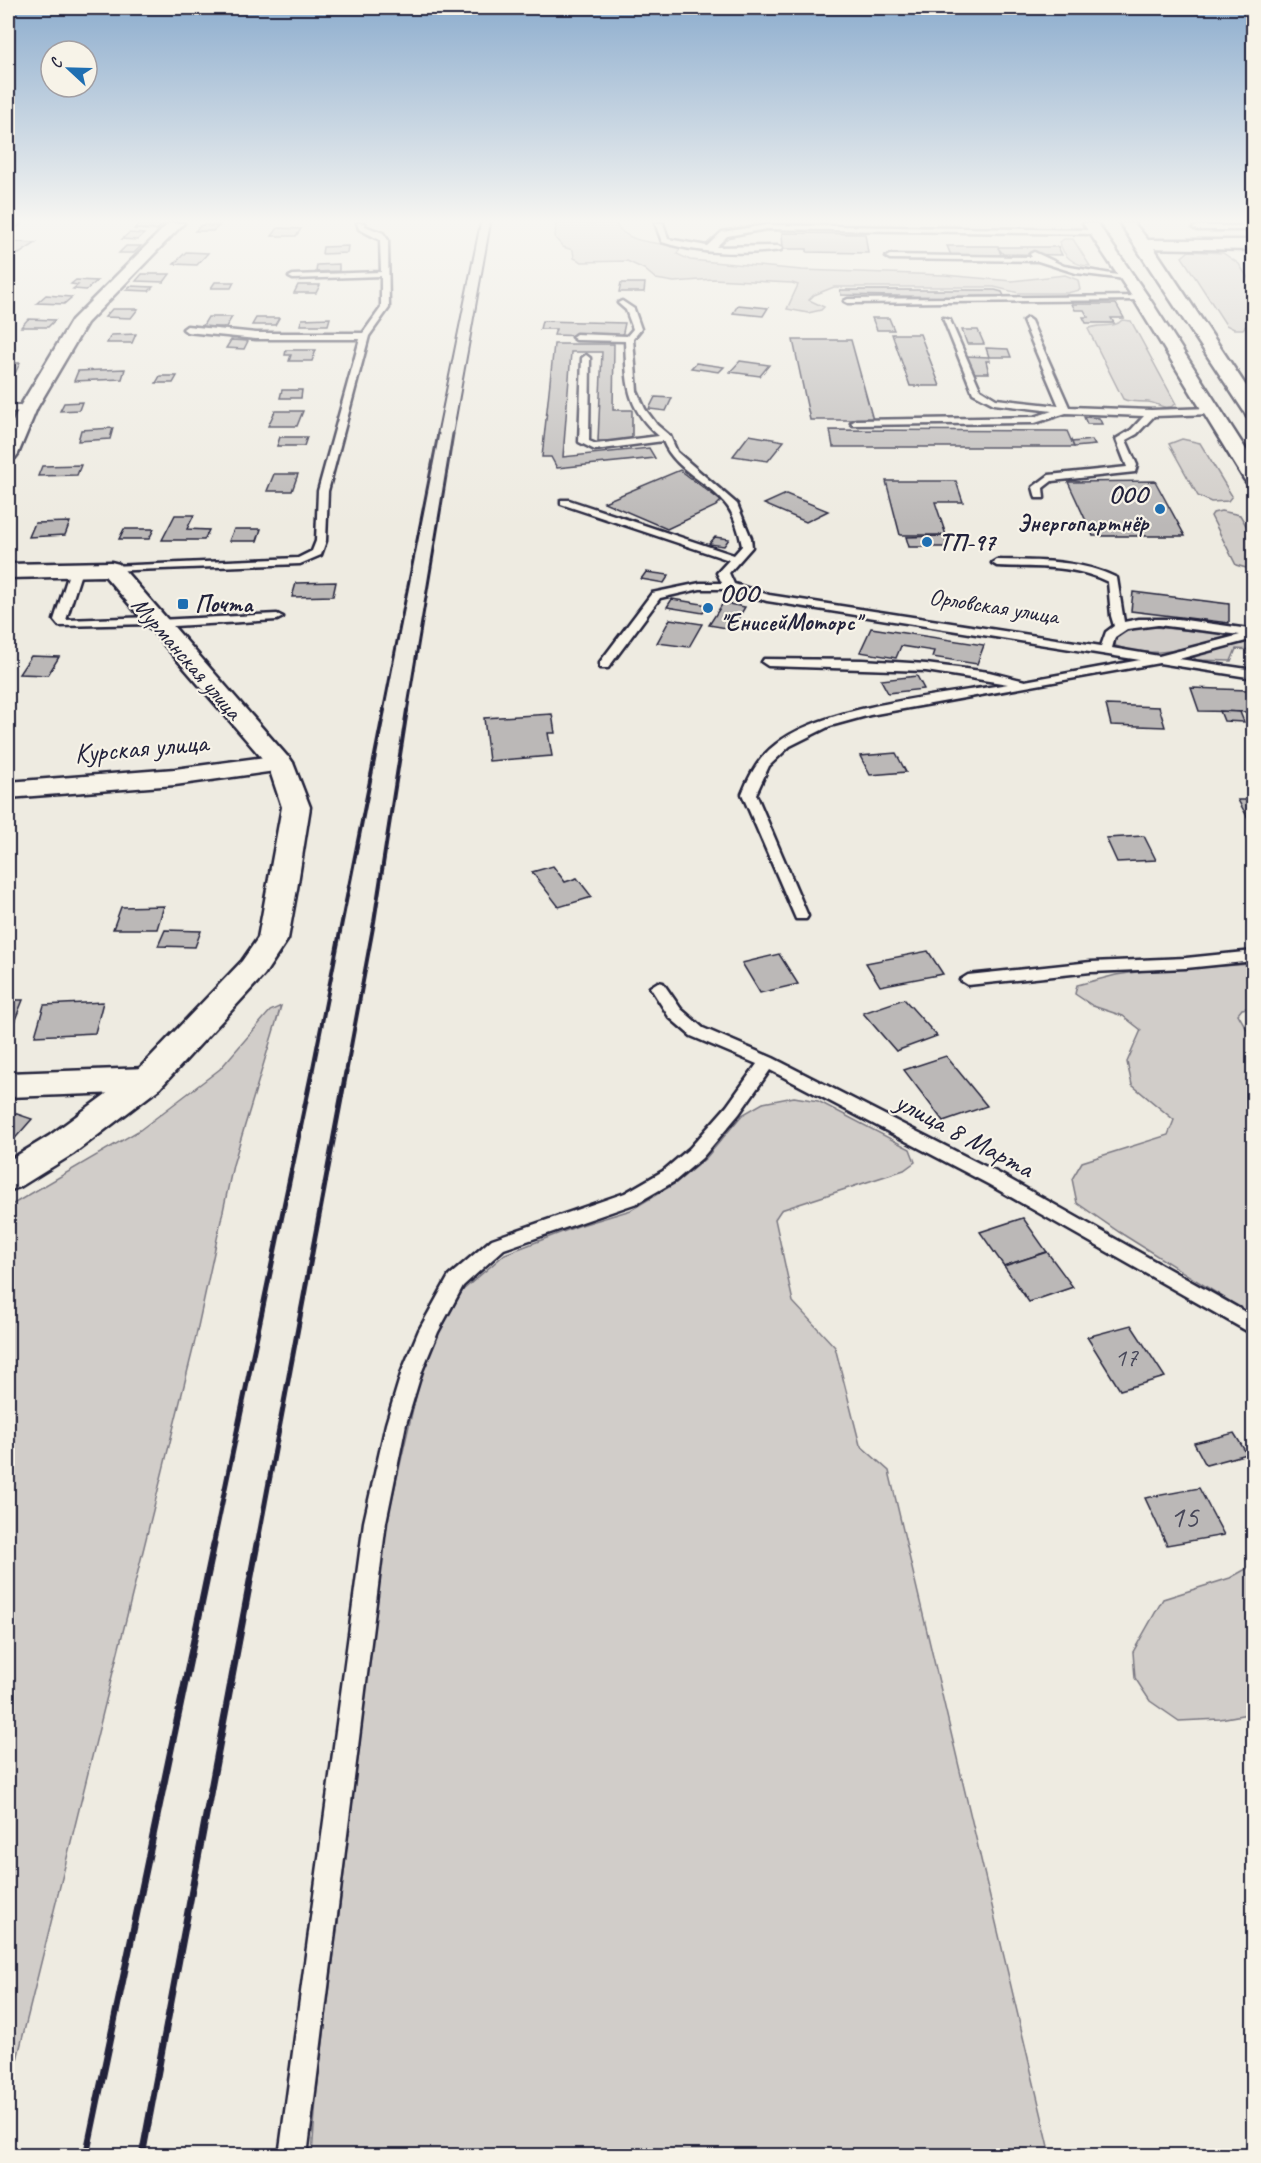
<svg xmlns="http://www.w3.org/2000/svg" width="1261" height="2163" font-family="Caveat,sans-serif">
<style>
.green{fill:#d1cdc9;stroke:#7a7882;stroke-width:1.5}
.building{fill:#bbb8b7;stroke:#22223b;stroke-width:1.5}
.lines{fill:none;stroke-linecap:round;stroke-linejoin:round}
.lane-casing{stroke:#22223b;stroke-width:5}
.street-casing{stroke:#22223b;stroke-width:5}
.secondary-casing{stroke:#22223b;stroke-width:5}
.primary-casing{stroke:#22223b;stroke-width:5}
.lane{fill:#f7f3e8;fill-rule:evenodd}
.street{fill:#f7f3e8;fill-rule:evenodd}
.secondary{fill:#f7f3e8;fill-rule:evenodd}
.primary{fill:#f7f3e8;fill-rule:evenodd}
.rail-far4{stroke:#22223b;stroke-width:2}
.rail-far3{stroke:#22223b;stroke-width:3}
.rail-far2{stroke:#22223b;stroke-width:4}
.rail-far1{stroke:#22223b;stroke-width:5}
.rail{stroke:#22223b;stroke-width:7}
.poi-dot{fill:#1f6fb2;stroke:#f7f3e8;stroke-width:2}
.labels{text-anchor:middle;stroke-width:4.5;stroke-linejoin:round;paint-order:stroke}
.far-poi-label{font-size:24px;font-weight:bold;fill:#22223b;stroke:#f7f3e8;text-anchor:start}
.far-street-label{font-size:24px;fill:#22223b;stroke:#f7f3e8}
.number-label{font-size:26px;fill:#48485a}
.street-label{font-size:28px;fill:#22223b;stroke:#f7f3e8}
.near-number-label{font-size:32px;fill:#48485a}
</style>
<rect width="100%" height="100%" fill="#eeebe1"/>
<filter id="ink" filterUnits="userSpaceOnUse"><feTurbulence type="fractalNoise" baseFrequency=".0167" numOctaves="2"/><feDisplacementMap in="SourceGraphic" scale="12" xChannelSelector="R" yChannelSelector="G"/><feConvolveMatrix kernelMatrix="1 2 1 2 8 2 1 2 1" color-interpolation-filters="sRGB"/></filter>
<g filter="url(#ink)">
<!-- green -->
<g class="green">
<path d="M 556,223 L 615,223 C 627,245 660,242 681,247 L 677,254 L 690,260 L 802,270 L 944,275 L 1012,281 L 1065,275 L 1078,280 L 1080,290 L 1067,293 L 1019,293 L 994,287 L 834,287 L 814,295 L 809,300 L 824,307 L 821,310 L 808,313 L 787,309 L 798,285 L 792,283 L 713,279 L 674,282 L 656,279 L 644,269 L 627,261 L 582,262 L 574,258 L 573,250 L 563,247 L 555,238 Z"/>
<path d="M 1064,239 L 1073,239 L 1090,266 C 1075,266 1062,256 1060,242 Z"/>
<polygon points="1189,251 1223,253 1239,264 1252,284 1253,318 1243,329 1234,329 1226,325 1182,257"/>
<path d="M 1122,320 L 1131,321 L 1176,404 C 1165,412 1159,403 1148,402 C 1139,401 1131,403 1123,399 L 1088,329 C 1098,322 1114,330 1122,320 Z"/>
<polygon points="1182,439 1200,443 1232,496 1228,501 1211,502 1198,496 1169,444"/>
<polygon points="1221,511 1240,515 1253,537 1253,570 1236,565 1211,516 1213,513"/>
<path d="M 1146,626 L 1221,634 L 1226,635 L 1224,639 C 1189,647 1152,660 1116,646 L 1114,641 L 1121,633 Z"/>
<polygon points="1253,637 1253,650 1236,649 1231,661 1197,660 1192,656 1228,647"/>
<polygon points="1253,964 1253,1007 1242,1009 1238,1014 1253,1040 1253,1316 1119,1232 1077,1203 1072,1179 1082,1162 1168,1135 1174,1120 1132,1085 1127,1062 1141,1030 1123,1016 1093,1006 1075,994 1077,985 1116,975 1143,971"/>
<polygon points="281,1006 233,1165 194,1345 8,2096 8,1207 140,1130 220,1069 270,1011"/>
<polygon points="794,1097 818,1101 910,1149 915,1162 904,1170 781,1210 775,1219 793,1302 835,1347 860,1445 889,1471 1051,2155 312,2155 316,2099 387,1521 420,1378 436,1337 463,1290 505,1254 578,1226 631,1210 676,1183 706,1158 742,1115 763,1103"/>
<polygon points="1253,1565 1253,1713 1220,1719 1179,1721 1150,1701 1135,1678 1133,1652 1163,1599 1230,1578"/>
</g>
<!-- building -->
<g class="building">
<polygon points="140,223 164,223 157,230 134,229"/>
<polygon points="201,225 219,226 213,231 195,231"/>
<polygon points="278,228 301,229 296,236 272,236"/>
<polygon points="129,233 144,234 137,240 122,239"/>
<polygon points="782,233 865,234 868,253 807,252 807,249 783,249"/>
<polygon points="17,242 36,243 19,254 8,253 8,247"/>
<polygon points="126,246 141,246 134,253 119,253"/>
<polygon points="348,246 347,253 322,254 323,247"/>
<polygon points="947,246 998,246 1001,255 951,255"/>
<polygon points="1000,247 1058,247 1062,255 1003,254 998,248"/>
<polygon points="186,252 208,253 197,265 174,264"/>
<polygon points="339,264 339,271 316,272 317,265"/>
<polygon points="142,274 170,274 164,282 136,281"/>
<polygon points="76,280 97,281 86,290 73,289 78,285 71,284"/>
<polygon points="215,282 234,282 231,288 211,288"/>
<polygon points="621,283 645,283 644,292 619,292"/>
<polygon points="298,285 320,285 316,293 294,293"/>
<polygon points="130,286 153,287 149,291 126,290"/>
<polygon points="840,290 995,290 1002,292 1005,298 841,295"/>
<polygon points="46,295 72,297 64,304 37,303"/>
<polygon points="1072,304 1116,304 1124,318 1111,318 1114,323 1086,323 1083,317 1088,317 1084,310 1075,310"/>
<polygon points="738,305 768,308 763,316 733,313"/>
<polygon points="112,309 138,309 131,318 105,317"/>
<polygon points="208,317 232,317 226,327 202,327"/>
<polygon points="256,318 279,318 275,325 252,325"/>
<polygon points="330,318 328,325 300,325 302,319"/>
<polygon points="872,318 889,318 894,330 877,330"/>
<polygon points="28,319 55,320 48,327 21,327"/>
<polygon points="542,321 625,323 622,337 554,335 556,329 540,329"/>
<polygon points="962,330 978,330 984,344 967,344"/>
<polygon points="136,334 132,343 107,343 111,335"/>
<polygon points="892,334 920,334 940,386 910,386"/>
<polygon points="231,340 248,341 244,349 226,348"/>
<polygon points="793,340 851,340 873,420 810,420"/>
<polygon points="554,344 614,344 613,410 632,410 632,441 598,441 602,352 571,352 563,457 649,448 655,458 557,468 551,457 542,457"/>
<polygon points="986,348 1008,349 1011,357 989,357"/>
<polygon points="286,350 316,350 312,361 289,361 291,355 285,355"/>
<polygon points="965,356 989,357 990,361 986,361 989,373 970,373"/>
<polygon points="740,361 769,365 760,376 730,372"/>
<polygon points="8,363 20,363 8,388"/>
<polygon points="696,363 724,367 719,372 691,368"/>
<polygon points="125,369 122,379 74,381 78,371"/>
<polygon points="160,376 177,376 173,383 156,383"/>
<polygon points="282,390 302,390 301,398 280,398"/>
<polygon points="655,397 672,398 666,411 649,409"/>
<polygon points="82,402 79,410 60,411 64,403"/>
<polygon points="275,411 303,411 297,426 268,426"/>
<polygon points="1084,417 1099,418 1102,424 1087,424"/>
<polygon points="113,428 110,439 78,441 81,430"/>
<polygon points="830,430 1067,431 1074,447 833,447"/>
<polygon points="749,435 784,441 768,461 733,456"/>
<polygon points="280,437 307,437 304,446 277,446"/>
<polygon points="1092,440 1095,445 1074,447 1072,442"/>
<polygon points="81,465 77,475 38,476 42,466"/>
<polygon points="680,470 721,501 716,506 667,529 604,502"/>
<polygon points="274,474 298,474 292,491 267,491"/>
<polygon points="886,481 956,481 963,502 935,502 946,535 900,535"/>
<polygon points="1155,481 1185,536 1093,536 1068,482"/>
<polygon points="786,494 828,511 806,522 764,504"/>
<polygon points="175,515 194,515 187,529 209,530 204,540 162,540"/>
<polygon points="70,522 65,535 29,537 35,523"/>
<polygon points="124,529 154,529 149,539 119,539"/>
<polygon points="234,529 261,529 257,541 229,541"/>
<polygon points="944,536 948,547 909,547 906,537"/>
<polygon points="715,537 729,539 724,546 709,544"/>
<polygon points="646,572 669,575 664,583 641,579"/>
<polygon points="336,582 333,596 292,597 296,583"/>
<polygon points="1133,592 1229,604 1229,623 1131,611"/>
<polygon points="672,599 708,605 703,613 667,607"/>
<polygon points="723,603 745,607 732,629 709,625"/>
<polygon points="670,619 702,624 689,647 657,643"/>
<polygon points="871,628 984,645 977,664 932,657 934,651 901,646 896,658 860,652"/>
<polygon points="31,656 59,657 48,675 19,674"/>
<polygon points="917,676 924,689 888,693 881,680"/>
<polygon points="1191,688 1248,690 1254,702 1254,712 1199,711"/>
<polygon points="1106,705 1159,707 1165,727 1111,725"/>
<polygon points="1220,711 1240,712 1244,722 1224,721"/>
<polygon points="552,714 555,733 548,733 552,756 489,761 484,718"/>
<polygon points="896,753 906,772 870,775 860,756"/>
<polygon points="1238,800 1254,800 1254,818 1248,818"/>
<polygon points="1144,836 1156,860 1117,862 1106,838"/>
<polygon points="553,866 565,882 577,878 592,897 559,907 532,872"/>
<polygon points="164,906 157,929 113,929 121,907"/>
<polygon points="165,930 201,931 195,947 158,946"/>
<polygon points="928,951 943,974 880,986 866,963"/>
<polygon points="779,954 798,984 760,993 742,963"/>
<polygon points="904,999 937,1036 896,1051 863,1013"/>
<polygon points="8,1000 23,1000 8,1037"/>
<polygon points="103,1002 95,1033 35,1036 44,1005"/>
<polygon points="946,1056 987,1106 943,1121 904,1070"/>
<polygon points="8,1111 32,1119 11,1143 8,1142"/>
<polygon points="1023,1218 1047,1252 1004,1266 980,1232"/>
<polygon points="1047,1252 1073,1287 1029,1302 1004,1266"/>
<polygon points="1131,1325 1165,1377 1120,1390 1087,1337"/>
<polygon points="1234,1433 1247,1454 1206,1465 1194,1443"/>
<polygon points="1199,1488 1224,1535 1167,1545 1145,1498"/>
</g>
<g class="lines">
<defs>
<g id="lane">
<polygon points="12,223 20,223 8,232 8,227"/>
<polygon points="357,223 365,223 365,226 383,233 388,240 389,308 369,336 328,491 326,541 321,555 300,564 107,571 105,569 111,566 298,558 312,551 316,541 318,491 360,339 256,339 187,332 183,329 187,326 256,333 363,333 381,308 381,276 293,279 289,277 293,275 381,272 380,240 359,229"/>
<path d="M 655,223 L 663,223 L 668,239 L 707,246 L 722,232 L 767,225 L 1095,230 L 1099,232 L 1095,234 L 767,229 L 727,236 L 716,247 L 778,246 L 782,248 L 781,250 C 743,255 699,254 662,242 Z"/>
<polygon points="1241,223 1249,223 1252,228 1248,230 1197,230 1193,228 1197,226 1243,226"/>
<polygon points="1034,252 1064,266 1129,277 1125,279 1076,273 1038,261 890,259 886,257 890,255 1032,257 1030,254"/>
<polygon points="1144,296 1145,298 1141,300 848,303 844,301 848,299"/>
<path d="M 622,301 L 634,309 L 641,329 L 633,339 L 637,391 L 645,409 L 657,425 L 670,436 L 677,452 L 737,504 L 751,538 L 752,547 L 729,573 L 734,584 L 769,595 L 1101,646 L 1106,632 L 1114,626 L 1111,616 L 1108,582 C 1073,564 1035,568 997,566 L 992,563 L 997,560 C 1038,561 1079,559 1117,578 L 1124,622 L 1139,619 L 1178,619 L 1249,629 L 1254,628 L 1254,637 L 1246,641 L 1179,659 L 1254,670 L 1254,678 L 1159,663 L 870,715 L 830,726 L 790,746 L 769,766 L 756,794 L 808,916 L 806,919 L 796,919 L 742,794 C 749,776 759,757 775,745 C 823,705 945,695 1008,684 L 926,671 L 768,666 L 762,662 L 764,659 L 863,660 L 926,664 L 989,672 L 1025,681 L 1140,660 L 767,601 L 728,589 L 700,589 L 660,598 L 608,668 L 600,668 L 600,662 L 652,593 L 700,583 L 722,583 L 717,573 L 729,560 L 561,504 L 561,500 L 569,500 L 734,555 L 742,546 C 740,535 735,517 728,507 C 710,482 675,471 663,441 L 595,450 L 579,442 L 582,358 L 586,355 L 590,358 L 589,441 L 596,444 L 659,436 C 625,407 627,382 625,341 L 576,340 L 572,337 L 576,334 L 627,336 L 633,329 L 626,310 L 618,303 ZM 1158,625 L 1240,635 L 1159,656 L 1112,648 L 1115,637 L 1127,629 Z"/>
<polygon points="943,318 950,320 980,389 996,399 1059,406 1023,321 1027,318 1031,321 1069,407 1151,410 1212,408 1217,411 1212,414 1154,416 1137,434 1126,440 1137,465 1135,472 1052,481 1043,488 1044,498 1036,498 1033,487 1049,475 1127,467 1116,439 1131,430 1144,416 1066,413 1035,423 853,425 851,423 856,420 1034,417 1052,411 994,404 973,393"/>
<polygon points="1237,385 1254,387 1254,393 1234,390 1234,386"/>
<polygon points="8,406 28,405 33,408 28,411 8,412"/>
<polygon points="76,567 82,570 66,620 153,617 158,620 277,614 283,617 277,620 157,627 152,624 59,626 54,620 70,570"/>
<polygon points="1254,951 1254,961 1186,968 1091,972 968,985 960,980 968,975 1091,962 1186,958"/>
<polygon points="658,982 663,983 681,1009 703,1028 773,1058 1000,1174 1254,1317 1254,1335 988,1184 770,1070 739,1114 702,1158 675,1181 637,1203 504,1249 463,1286 438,1332 422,1371 406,1424 386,1522 307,2156 279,2156 364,1522 386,1424 402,1371 419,1330 449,1276 492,1239 625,1193 663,1171 690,1148 727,1106 757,1064 691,1036 669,1017 650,987"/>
</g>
<g id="street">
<polygon points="169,223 184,223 87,323 37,408 18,454 15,458 8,460 8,433 19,408 72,320"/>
<polygon points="1144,240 1254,240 1254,250 1139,248 1136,245"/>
<polygon points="280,755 289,757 293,763 289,769 175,785 8,798 8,782 175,769"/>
<polygon points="148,1068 160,1072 164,1080 160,1088 148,1092 8,1097 8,1073"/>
</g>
<polygon id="secondary" points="111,562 119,564 293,763 310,807 297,889 288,939 264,975 160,1088 73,1154 20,1187 8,1191 8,1161 49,1136 136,1072 242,961 258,938 282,807 268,765 105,576 8,578 8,564"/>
<g id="primary">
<polygon points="1083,223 1097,223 1149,298 1254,462 1254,485 1247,483 1244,479 1133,298"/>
<polygon points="1120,223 1134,223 1152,245 1254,398 1254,418 1247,417 1245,413"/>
</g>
</defs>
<!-- lane casing -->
<use href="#lane" class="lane-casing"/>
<!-- street casing -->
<use href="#street" class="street-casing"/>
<!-- secondary casing -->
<use href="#secondary" class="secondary-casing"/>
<!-- primary casing -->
<use href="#primary" class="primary-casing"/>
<!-- lane -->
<use href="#lane" class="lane"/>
<!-- street -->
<use href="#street" class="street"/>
<!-- secondary -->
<use href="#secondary" class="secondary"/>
<!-- primary -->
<use href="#primary" class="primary"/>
<!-- rail-far4 -->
<g class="rail-far4">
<polyline points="437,435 480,223"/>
<polyline points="453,435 491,223"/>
</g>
<!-- rail-far3 -->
<g class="rail-far3">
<polyline points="383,712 438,434"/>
<polyline points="407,712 453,434"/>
</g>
<!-- rail-far2 -->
<g class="rail-far2">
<polyline points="312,1073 384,710"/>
<polyline points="346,1073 374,922 407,710"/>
</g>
<!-- rail-far1 -->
<g class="rail-far1">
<polyline points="213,1546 312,1072"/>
<polyline points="257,1546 346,1072"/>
</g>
<!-- rail -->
<g class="rail">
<polyline points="86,2156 214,1544"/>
<polyline points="142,2156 257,1544"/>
</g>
</g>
</g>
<!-- sky -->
<linearGradient id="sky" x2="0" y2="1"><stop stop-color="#8dadce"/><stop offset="0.42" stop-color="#f7f6f2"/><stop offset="1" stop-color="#f7f6f2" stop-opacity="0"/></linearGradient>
<rect width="1261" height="526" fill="url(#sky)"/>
<!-- markers -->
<g class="poi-dot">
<circle cx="1160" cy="509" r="6"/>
<circle cx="927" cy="542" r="6"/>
<rect x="177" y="598" width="12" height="12" rx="3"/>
<circle cx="708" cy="608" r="6"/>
</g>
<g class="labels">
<!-- far-poi labels -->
<g class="far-poi-label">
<text x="1148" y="503" text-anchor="end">ООО<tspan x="1148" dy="28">Энергопартнёр</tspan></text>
<text x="939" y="550">ТП-97</text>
<text x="720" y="602">ООО<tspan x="720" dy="28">"ЕнисейМоторс"</tspan></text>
<text x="195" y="612">Почта</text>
</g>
<!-- far-street labels -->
<g class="far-street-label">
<text transform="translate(994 606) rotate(9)" y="8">Орловская улица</text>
<text transform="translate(187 658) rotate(49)" y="8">Мурманская улица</text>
</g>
<!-- number labels -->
<g class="number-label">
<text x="1126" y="1366">17</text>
</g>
<!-- street labels -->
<g class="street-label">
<text transform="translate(141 747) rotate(-5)" y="10">Курская улица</text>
<text transform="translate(965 1134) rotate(28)" y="10">улица 8 Марта</text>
</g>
<!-- near-number labels -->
<g class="near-number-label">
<text x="1184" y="1527">15</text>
</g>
</g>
<!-- margin -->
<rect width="1261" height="2163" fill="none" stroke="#f7f3e8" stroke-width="30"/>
<rect x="15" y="15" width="1231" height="2133" fill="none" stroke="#22223b" stroke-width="2" filter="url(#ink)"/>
<!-- north arrow -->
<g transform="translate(69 69) rotate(292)"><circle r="28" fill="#f7f3e8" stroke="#a29fa3" stroke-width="1.5"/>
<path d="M0-4.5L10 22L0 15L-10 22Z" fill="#1f6fb2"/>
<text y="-9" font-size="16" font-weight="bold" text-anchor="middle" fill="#22223b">С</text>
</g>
</svg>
